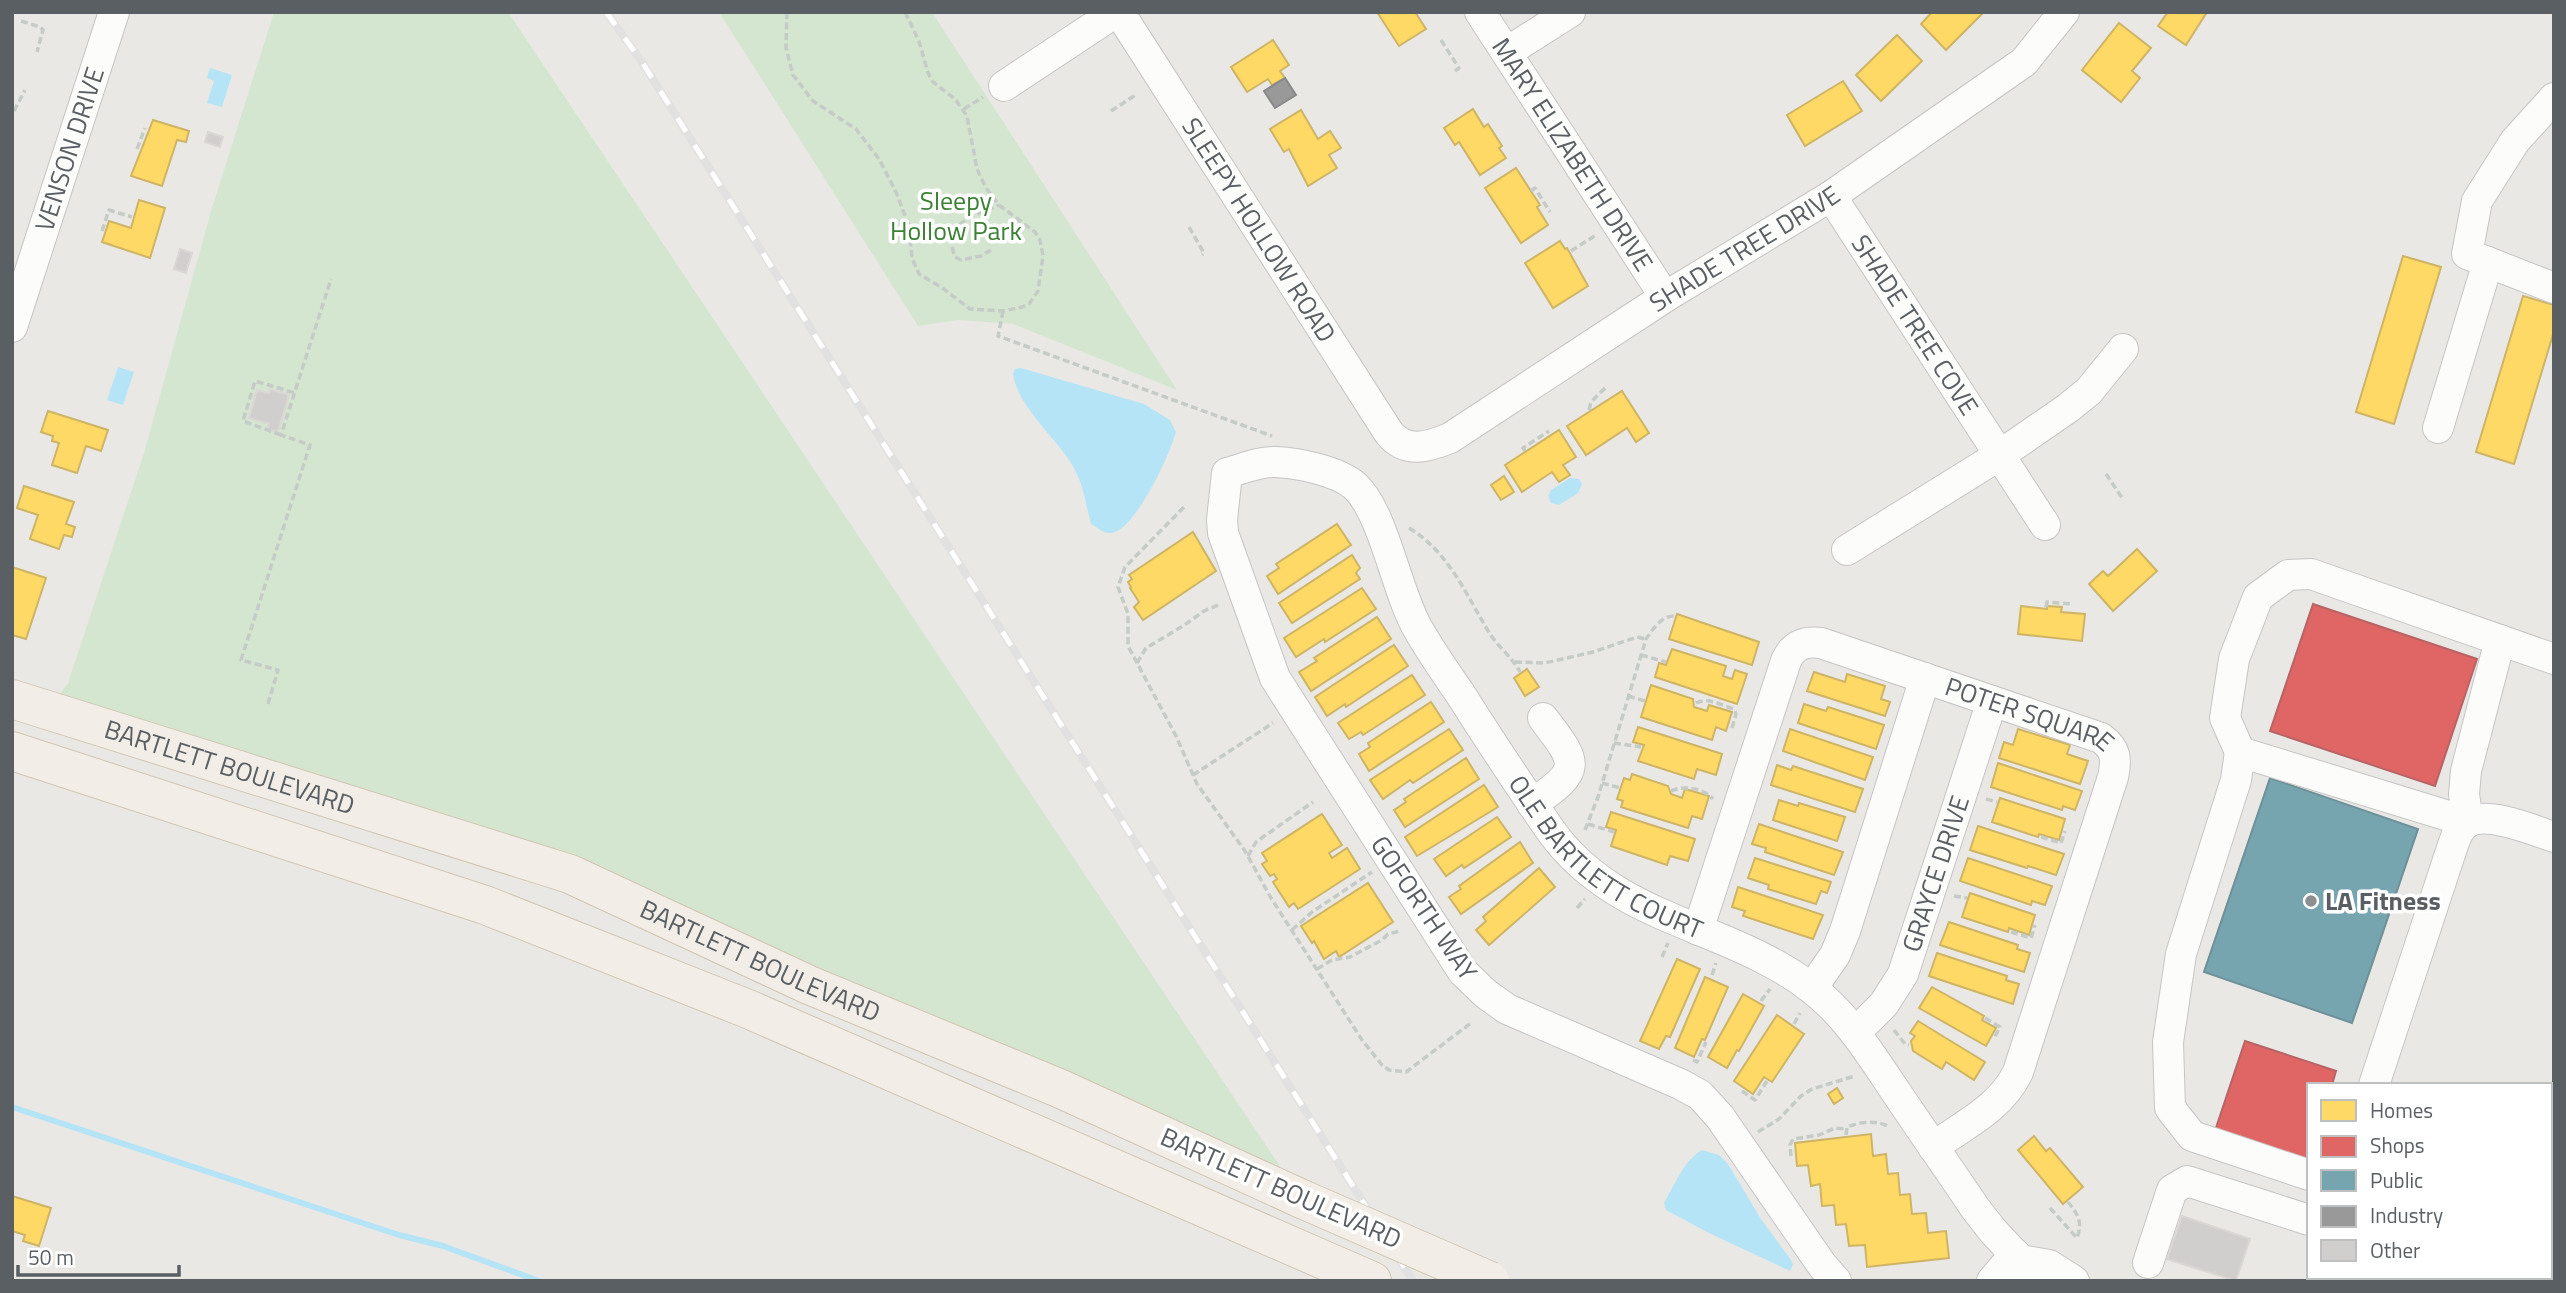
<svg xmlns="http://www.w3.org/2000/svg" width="2566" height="1293" font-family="'Titillium Web',sans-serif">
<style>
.green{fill:#d5e6d0}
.water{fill:#b6e4f7}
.homes{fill:#ffd966;stroke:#ceb465;stroke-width:2}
.shops{fill:#e06666;stroke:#b86465;stroke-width:2}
.public{fill:#76a5af;stroke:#6e9098;stroke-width:2}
.industry{fill:#999;stroke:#868889;stroke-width:2}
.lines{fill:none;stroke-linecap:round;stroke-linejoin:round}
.stream{stroke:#b6e4f7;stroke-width:6}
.building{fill:#d1cfce;stroke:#dad7d4;stroke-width:2}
.minor-casing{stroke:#c6c5c6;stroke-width:32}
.major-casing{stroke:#d2c5b2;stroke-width:40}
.path{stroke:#c5cbc7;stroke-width:3.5;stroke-dasharray:7 3.5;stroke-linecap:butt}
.minor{stroke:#fcfcfb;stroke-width:30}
.major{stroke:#f2eee7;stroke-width:38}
.rail-casing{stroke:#e2e1e2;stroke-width:8}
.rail{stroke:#fff;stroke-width:5;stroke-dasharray:16;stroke-linecap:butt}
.major-bridge-casing{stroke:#d2c5b2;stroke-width:40;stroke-linecap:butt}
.major-bridge{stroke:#f2eee7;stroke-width:38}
.poi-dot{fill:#8c8f90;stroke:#fff;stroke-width:2.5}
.labels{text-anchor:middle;stroke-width:7;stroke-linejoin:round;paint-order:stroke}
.street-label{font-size:26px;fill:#5a5f63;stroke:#fff}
.park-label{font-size:26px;fill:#3b8133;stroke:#fff}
.poi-label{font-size:26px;font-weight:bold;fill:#5a5f63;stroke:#fff;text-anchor:start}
</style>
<rect width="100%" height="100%" fill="#eae8e5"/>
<!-- green -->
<g class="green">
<polygon points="274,12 508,12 1302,1199 570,874 48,710 68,683 144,453 211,211"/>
<polygon points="719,12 932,12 1177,390 1013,324 958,320 918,326"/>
</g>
<!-- water -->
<g class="water">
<polygon points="210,68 232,75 222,107 207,103 214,81 207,78"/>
<polygon points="118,367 134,372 123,405 107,400"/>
<path d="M 1021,368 L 1144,404 L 1170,420 L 1176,432 C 1170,454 1135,531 1111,533 C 1103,534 1097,527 1091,524 C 1086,506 1084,487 1075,470 C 1060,440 1017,408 1013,373 L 1015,369 Z"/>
<polygon points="1570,478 1579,479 1582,484 1578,493 1559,505 1551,503 1548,496 1551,490"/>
<path d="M 1702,1150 L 1719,1155 L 1728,1164 L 1761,1219 L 1791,1260 L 1793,1264 L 1790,1271 L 1709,1233 L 1666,1210 L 1664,1203 C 1674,1186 1684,1160 1702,1150 Z"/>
</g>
<!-- homes -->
<g class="homes">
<polygon points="1377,12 1415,12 1426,29 1399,46"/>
<polygon points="1932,12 1984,12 1946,50 1921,24"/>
<polygon points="2168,12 2207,12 2186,45 2158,26"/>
<polygon points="2119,23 2151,48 2132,71 2140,78 2121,102 2082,70"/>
<polygon points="1897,35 1922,61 1881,101 1856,75"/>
<polygon points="1273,40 1289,65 1280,71 1285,78 1272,85 1268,79 1247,92 1231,67"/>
<polygon points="1843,81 1862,111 1805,146 1787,115"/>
<polygon points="1473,109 1484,127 1488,124 1502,146 1499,148 1506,158 1480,175 1459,142 1455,145 1444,128"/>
<polygon points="1301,110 1318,139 1330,131 1341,148 1329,155 1337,168 1308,186 1289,149 1284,152 1270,129"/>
<polygon points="153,120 189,131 186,142 177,140 162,186 131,176"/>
<polygon points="1516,168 1540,205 1537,207 1548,225 1521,243 1485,188"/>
<polygon points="139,200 165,208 150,258 102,242 109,221 131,228"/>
<polygon points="1560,241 1565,249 1567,248 1588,286 1553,308 1525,263"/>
<polygon points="2403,256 2441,267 2394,424 2356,412"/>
<polygon points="2523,296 2554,305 2554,331 2514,464 2476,452"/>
<polygon points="1622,391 1649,433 1636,442 1627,428 1586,455 1567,426"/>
<polygon points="48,411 108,430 101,451 86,446 77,473 52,465 59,443 52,441 53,436 41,432"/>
<polygon points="1559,430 1576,457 1563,465 1570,475 1559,482 1552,472 1522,492 1505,465"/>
<polygon points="1504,476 1514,492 1501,500 1491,485"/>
<polygon points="24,486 74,502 66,524 75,527 72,537 64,535 59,549 30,539 38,515 17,508"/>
<polygon points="1337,524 1351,545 1278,594 1267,576 1279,568 1276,564"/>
<polygon points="1193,532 1216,571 1143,620 1134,607 1139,602 1130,588 1131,587 1128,582 1132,579 1129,575"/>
<polygon points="2137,549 2157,571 2113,611 2089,584 2103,571 2108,576"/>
<polygon points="1352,555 1360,568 1356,573 1360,579 1292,623 1279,603"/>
<polygon points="12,567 46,578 26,639 12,635"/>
<polygon points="1362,588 1376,609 1325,642 1324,639 1296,657 1284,638"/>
<polygon points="2021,606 2047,609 2047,606 2062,607 2061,612 2085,614 2082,641 2018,634"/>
<polygon points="1677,614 1759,642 1752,665 1669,639"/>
<polygon points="1377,617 1391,639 1311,691 1299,672 1317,661 1314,658"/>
<polygon points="1394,645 1408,666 1346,707 1345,704 1327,716 1315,697"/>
<polygon points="1672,649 1726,666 1723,676 1732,679 1735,670 1747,674 1737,704 1655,677 1659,663 1666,665"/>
<polygon points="1527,669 1539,687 1525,696 1514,678"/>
<polygon points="1814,672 1845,682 1847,674 1885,686 1881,699 1890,702 1885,716 1807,691"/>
<polygon points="1412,675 1425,695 1363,735 1361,732 1349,739 1338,723"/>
<polygon points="1651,685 1693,699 1694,707 1707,711 1709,705 1732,712 1726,731 1716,727 1712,740 1641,717"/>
<polygon points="1431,702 1444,722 1369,771 1359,754 1370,747 1368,743"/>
<polygon points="1804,704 1826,711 1828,707 1884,725 1876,749 1798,723"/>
<polygon points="1638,727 1722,754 1716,775 1697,769 1694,779 1638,761 1644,745 1633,742"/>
<polygon points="1449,729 1463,750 1413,783 1410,780 1383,799 1370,780"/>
<polygon points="1790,729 1873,757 1865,780 1783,751"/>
<polygon points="2018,729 2070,745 2067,754 2088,761 2080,784 1999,758 2004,742 2013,745"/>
<polygon points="1466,758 1479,779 1405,827 1394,810 1406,802 1404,799"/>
<polygon points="1998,763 2082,791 2075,810 2063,806 2062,810 1991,787"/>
<polygon points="1777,765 1791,770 1793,766 1863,789 1855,812 1771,785"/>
<polygon points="1632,774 1668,786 1671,794 1682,798 1685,789 1709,796 1702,819 1692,816 1688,828 1621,807 1623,801 1617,799 1624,778 1630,780"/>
<polygon points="1484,785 1498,807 1417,856 1405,837"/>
<polygon points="2000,798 2065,819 2059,840 2039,834 2038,837 1992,822"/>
<polygon points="1779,800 1798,806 1799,803 1845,817 1837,841 1773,820"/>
<polygon points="1611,812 1695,839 1688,861 1670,856 1667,865 1611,846 1616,830 1606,827"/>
<polygon points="1322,814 1342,845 1329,853 1332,858 1347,848 1360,869 1298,909 1294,903 1289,907 1273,882 1277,879 1274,874 1270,876 1262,864 1267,861 1262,853"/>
<polygon points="1497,817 1511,837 1464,868 1462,865 1446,876 1434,859"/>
<polygon points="1759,824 1843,852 1834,875 1765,852 1766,848 1752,844"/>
<polygon points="1978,826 2064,854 2056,875 2028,866 2027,868 1970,850"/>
<polygon points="1520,842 1533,863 1461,914 1449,897 1461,889 1459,886"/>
<polygon points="1755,858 1831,882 1827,893 1821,891 1816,904 1768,889 1769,885 1748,878"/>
<polygon points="1968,858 2052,886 2045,905 2032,901 2031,905 1960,881"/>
<polygon points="1539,868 1555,887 1489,945 1476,930 1486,921 1483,917"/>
<polygon points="1368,883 1393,922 1339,957 1336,951 1324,959 1314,941 1312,943 1301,926"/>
<polygon points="1738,887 1823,915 1813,939 1743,916 1745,911 1732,907"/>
<polygon points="1970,893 2035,915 2029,935 2009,928 2008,932 1962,917"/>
<polygon points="1949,922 2018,945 2017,949 2030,953 2024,972 1940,945"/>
<polygon points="1937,953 2007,976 2006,980 2019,984 2013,1004 1929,976"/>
<polygon points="1677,959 1700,969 1670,1037 1666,1036 1659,1049 1640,1041"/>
<polygon points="1705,977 1728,987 1705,1040 1702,1039 1694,1057 1675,1048"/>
<polygon points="1932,987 1984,1016 1982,1020 1996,1028 1986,1046 1919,1008"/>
<polygon points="1743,994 1764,1006 1739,1051 1737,1050 1727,1068 1708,1057"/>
<polygon points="1777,1015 1804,1034 1772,1082 1764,1077 1753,1094 1734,1081"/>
<polygon points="1918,1021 1985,1062 1974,1080 1946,1062 1942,1069 1913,1051 1911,1041 1915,1036 1910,1033"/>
<polygon points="1837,1088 1843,1098 1834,1104 1828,1094"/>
<polygon points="1871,1134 1873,1156 1886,1154 1888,1174 1898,1173 1900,1195 1910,1194 1912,1214 1926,1213 1928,1233 1946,1231 1949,1258 1867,1267 1865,1245 1849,1246 1846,1224 1836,1225 1834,1205 1822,1206 1820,1184 1811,1186 1808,1165 1797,1166 1795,1143"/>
<polygon points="2034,1136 2046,1151 2050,1148 2083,1187 2063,1204 2018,1150"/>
<polygon points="12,1196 51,1208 39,1246 23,1241 25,1235 12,1231"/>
</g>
<!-- shops -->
<g class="shops">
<polygon points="2313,604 2477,659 2435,786 2270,731"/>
<polygon points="2245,1041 2336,1071 2332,1085 2309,1085 2309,1152 2305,1162 2215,1131"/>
</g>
<!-- public -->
<polygon class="public" points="2270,778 2418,829 2352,1023 2204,972"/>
<!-- industry -->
<polygon class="industry" points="1285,78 1296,95 1275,108 1264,91"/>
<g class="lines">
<!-- stream -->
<polyline class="stream" points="12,1107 399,1235 443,1246 539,1281"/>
</g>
<!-- building -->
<g class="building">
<polygon points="208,132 223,137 220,147 205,142"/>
<polygon points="180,249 192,253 186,273 174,269"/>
<polygon points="270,389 289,395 278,432 267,429 269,424 249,418 257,390 269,393"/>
<polygon points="2182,1216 2250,1239 2236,1281 2167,1259"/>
<polygon points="2422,1277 2478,1277 2490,1281 2423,1281"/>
</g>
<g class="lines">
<defs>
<g id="minor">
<path id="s1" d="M 1119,12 L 1389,433 C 1406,454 1428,447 1450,438 L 1665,297 L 1831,196 L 2024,62 L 2064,12"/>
<path id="s2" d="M 1480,12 L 1665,297"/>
<polyline points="1507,52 1570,12"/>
<polyline points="1004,86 1116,12"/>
<polyline points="2554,98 2515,141 2477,201 2467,254 2554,288"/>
<path id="s3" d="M 1831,196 L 2045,525"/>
<path id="s4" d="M 12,327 L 114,12"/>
<polyline points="2438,428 2488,262"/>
<polyline points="1847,550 2000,455 2068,408 2089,391 2123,349"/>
<polyline points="2240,752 2225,718 2234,659 2258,597 2288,575 2311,574 2554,659"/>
<path d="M 1532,804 C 1583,769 1578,764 1543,718"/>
<path id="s5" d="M 1698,930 L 1786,661 C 1793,645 1804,641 1821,643 L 2101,738 C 2116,749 2117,759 2113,777 L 2018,1072 C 2001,1108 1964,1125 1933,1147"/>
<polyline points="1812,988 1835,955 1845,931 1925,678"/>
<path id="s6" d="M 1855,1033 L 1884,1004 L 1903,974 L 1992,701"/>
<path d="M 2374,1085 L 2449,857 C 2453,847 2455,834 2463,826 C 2481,807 2532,830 2554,837"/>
<polyline points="2309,1175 2192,1136 2170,1108 2168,1042 2181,954 2236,780 2240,752 2468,822 2464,794 2466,771 2500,640"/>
<polyline points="2550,1257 2554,1258"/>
<polyline points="2020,1260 2049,1265 2074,1281"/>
<polyline points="2148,1263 2172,1190 2187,1181 2309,1220"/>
<polyline points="2324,1277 2324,1281"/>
<polyline points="2386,1277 2386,1281"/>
<path id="s7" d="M 1836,1281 L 1822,1265 L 1720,1117 L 1700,1095 L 1680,1084 L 1507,1009 L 1486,994 L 1463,972 L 1275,678 L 1223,533 L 1222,520 L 1227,473 C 1242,469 1260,461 1276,462 C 1298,463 1338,471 1355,486 C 1384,513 1396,591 1418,629 C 1431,652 1446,673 1461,695 C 1490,741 1520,786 1551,831 C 1616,922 1728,924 1811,988 C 1847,1015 1871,1055 1896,1092 C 1922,1131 1949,1169 1975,1208 L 1993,1231 L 2020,1260 L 2029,1281"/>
<polyline points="1992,1281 2015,1254"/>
</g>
<g id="major">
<path id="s8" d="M 12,699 L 570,874 L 809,985 L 1061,1089 L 1302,1199"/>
<polyline points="12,751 485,905 748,1009 1372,1281"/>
</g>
</defs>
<!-- minor casing -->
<use href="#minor" class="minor-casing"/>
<!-- major casing -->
<use href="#major" class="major-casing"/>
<!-- path -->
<g class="path">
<polyline points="787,12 786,48 793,75 813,101 856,129 879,159 896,192 909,226 912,258 919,274 941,287 970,309 1003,311 1022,307 1029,304 1038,291 1043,256 1040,240 1035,232 999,205 986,188 977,169 967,116 955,99 933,82 928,73 919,41 905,12"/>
<polyline points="21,21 40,27 43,30 37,52"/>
<polyline points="1441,40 1459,68 1455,71"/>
<polyline points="964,109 983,97"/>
<polyline points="14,111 25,90"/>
<polyline points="1111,111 1137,94"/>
<polyline points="137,149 145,128"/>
<polyline points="1531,191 1535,188 1550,212"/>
<polyline points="1189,227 1204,253 1202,255"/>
<polyline points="102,231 109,210 132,217"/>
<path d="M 991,250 L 981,256 L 961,260 L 955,257 C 941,221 975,217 999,205"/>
<polyline points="1571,251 1596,235"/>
<polyline points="1003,311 998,336 1272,436"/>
<polyline points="1589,410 1591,402 1606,387"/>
<polyline points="281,435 243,421 255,381 295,393"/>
<polyline points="1525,451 1523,448 1549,431"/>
<polyline points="2106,474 2123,499"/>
<polyline points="1184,507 1125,567 1118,587 1128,614 1128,646 1176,736 1197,784 1245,851 1271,898 1362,1040 1382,1065 1389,1070 1406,1072 1471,1023"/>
<path d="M 1409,528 C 1450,553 1466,595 1490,634 C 1499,648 1512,657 1520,672"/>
<polyline points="2046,607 2047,602 2073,604"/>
<polyline points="1641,655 1666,662"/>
<polyline points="1515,662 1545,663 1593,652 1637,637 1645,639"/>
<polyline points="1137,663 1146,648 1183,626 1204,611 1221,604"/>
<polyline points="1628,696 1645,701"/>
<path d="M 1696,703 C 1708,697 1721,705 1734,709 L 1736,714 L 1732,728"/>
<polyline points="268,704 278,670 241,660 310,445 281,435 331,279"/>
<polyline points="1614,743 1641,747"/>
<polyline points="1193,775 1273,723"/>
<polyline points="1602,783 1620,788"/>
<path d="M 1671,791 C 1684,785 1703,788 1713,799"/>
<polyline points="1986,799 1997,802"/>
<polyline points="1588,824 1614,832"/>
<path d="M 1585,830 L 1598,797 L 1646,639 C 1653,629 1661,616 1674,616"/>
<polyline points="2041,837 2061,843 2065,831"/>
<polyline points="1248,856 1256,842 1313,802"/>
<polyline points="1954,896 1967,898"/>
<polyline points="1577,908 1585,899"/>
<polyline points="1292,930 1312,912 1372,872"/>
<polyline points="2011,932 2031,938 2035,925"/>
<polyline points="1662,957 1668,943"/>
<polyline points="1317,969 1332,960 1350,957 1382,940 1388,934 1400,931"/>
<polyline points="1712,975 1716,963"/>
<polyline points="1761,1001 1770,989"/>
<polyline points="1985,1018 2000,1027 1994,1038"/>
<polyline points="1794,1024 1800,1013"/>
<polyline points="1894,1030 1905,1044 1909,1045"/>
<polyline points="1693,1060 1697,1062 1706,1042"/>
<polyline points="1742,1091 1755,1100 1767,1081"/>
<polyline points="1758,1132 1779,1119 1801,1096 1812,1089 1855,1076"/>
<path d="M 1846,1135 L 1847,1127 C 1860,1122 1875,1120 1888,1126"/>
<polyline points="1791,1156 1790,1145 1793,1139 1819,1135 1835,1128 1846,1129"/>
<path d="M 2050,1208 L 2077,1238 C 2083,1222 2078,1214 2068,1202"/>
</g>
<!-- minor -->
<use href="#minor" class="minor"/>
<!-- major -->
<use href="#major" class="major"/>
<defs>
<polyline id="rail" points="606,12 642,62 1413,1281"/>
</defs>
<!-- rail casing -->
<use href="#rail" class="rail-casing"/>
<!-- rail -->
<use href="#rail" class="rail"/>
<defs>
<polyline id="major-bridge" points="1302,1199 1490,1281"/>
</defs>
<!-- major-bridge casing -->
<use href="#major-bridge" class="major-bridge-casing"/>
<!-- major-bridge -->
<use href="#major-bridge" class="major-bridge"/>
</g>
<!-- markers -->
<circle class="poi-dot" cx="2311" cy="901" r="7"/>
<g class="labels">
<!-- street labels -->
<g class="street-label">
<text dy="9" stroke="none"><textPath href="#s4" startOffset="187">VENSON DRIVE</textPath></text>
<text dy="9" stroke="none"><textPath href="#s2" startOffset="170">MARY ELIZABETH DRIVE</textPath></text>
<text dy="9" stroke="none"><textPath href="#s1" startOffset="259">SLEEPY HOLLOW ROAD</textPath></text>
<text dy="9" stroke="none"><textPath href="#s1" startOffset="917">SHADE TREE DRIVE</textPath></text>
<text dy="9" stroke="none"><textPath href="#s3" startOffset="154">SHADE TREE COVE</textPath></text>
<text dy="9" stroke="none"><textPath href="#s5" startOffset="546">POTER SQUARE</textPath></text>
<text dy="9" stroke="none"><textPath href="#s8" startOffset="228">BARTLETT BOULEVARD</textPath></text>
<text dy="9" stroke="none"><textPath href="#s7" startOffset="1656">OLE BARTLETT COURT</textPath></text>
<text dy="9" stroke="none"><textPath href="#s6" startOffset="182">GRAYCE DRIVE</textPath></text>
<text transform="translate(1424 908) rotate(56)" y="9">GOFORTH WAY</text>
<text dy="9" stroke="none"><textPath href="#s8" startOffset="794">BARTLETT BOULEVARD</textPath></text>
<text transform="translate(1281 1188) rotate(24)" y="9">BARTLETT BOULEVARD</text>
</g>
<!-- park labels -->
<g class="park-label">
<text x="956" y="210">Sleepy<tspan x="956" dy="30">Hollow Park</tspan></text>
</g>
<!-- poi labels -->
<g class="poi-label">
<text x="2325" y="910">LA Fitness</text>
</g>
</g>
<!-- border -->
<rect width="2566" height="1293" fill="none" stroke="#5a5f63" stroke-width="28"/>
<!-- legend -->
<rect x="2307" y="1083" width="245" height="196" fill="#ffffff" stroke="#bdbfc1" stroke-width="2"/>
<rect x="2321" y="1100" width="35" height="21" fill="#ffd966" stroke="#bdbfc1" stroke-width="2"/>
<text x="2370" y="1118" font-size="21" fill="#5a5f63">Homes</text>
<rect x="2321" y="1136" width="35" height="21" fill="#e06666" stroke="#bdbfc1" stroke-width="2"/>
<text x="2370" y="1153" font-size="21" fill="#5a5f63">Shops</text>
<rect x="2321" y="1170" width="35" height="21" fill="#76a5af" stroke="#bdbfc1" stroke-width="2"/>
<text x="2370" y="1188" font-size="21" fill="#5a5f63">Public</text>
<rect x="2321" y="1206" width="35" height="21" fill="#999999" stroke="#bdbfc1" stroke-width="2"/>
<text x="2370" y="1223" font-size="21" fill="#5a5f63">Industry</text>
<rect x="2321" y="1240" width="35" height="21" fill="#d1cfce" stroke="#bdbfc1" stroke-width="2"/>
<text x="2370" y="1258" font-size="21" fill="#5a5f63">Other</text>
<!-- scale -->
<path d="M18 1265v10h161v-10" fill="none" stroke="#5a5f63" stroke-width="3.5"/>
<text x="28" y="1265" font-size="21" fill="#5a5f63" stroke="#ffffff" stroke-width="5" paint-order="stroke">50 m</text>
</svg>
